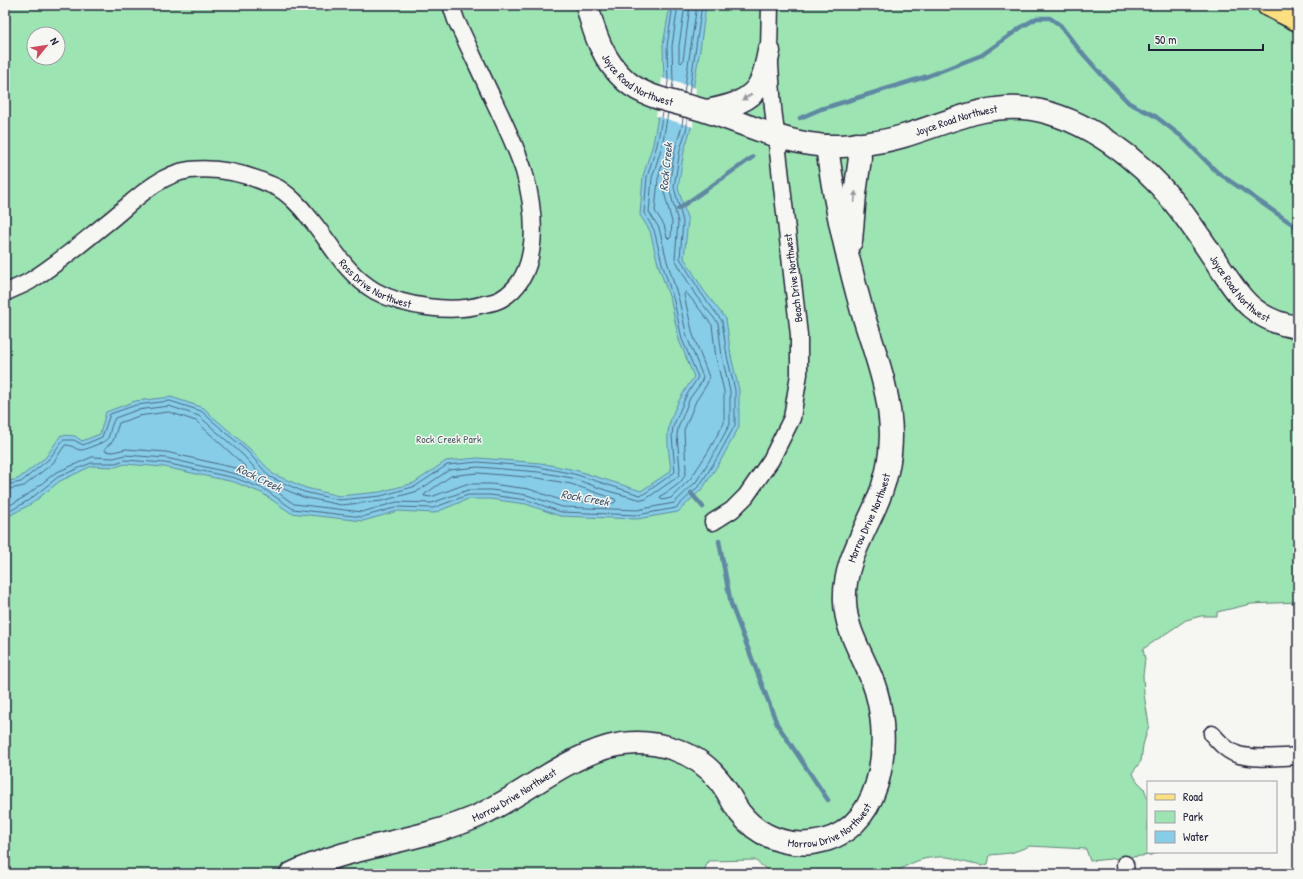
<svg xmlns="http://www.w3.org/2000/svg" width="1303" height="879" font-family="'Patrick Hand',sans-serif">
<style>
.green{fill:#9ce4b2;stroke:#5f8376;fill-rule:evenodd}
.water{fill:#87cde8;stroke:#5f89a3}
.pier{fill:#f6f6f2}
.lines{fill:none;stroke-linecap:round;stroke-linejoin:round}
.shore{stroke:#4a6680;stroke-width:1}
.stream{stroke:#5f89a3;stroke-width:4.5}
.street-casing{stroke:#22223b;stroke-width:19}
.secondary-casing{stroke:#22223b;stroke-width:25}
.primary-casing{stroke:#22223b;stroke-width:25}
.street{stroke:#f6f6f2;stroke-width:16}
.secondary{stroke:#f6f6f2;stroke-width:22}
.primary{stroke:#fce080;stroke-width:22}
.oneway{fill:#9797a0}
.labels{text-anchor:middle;stroke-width:3;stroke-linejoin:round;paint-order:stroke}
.street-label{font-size:11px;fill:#22223b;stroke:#f6f6f2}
.park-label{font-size:11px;fill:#475c5f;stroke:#f6f6f2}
.water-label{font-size:12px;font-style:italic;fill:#40556f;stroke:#f6f6f2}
</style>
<rect width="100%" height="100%" fill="#f6f6f2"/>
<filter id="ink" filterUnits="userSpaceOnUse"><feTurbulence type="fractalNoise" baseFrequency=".025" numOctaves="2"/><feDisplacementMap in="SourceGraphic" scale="8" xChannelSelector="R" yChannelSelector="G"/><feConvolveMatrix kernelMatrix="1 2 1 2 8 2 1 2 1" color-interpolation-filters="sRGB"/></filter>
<g filter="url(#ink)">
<!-- green -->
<path class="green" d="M 5,5 L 1298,5 L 1298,602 L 1251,604 L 1217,612 L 1217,616 L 1201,616 L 1186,620 L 1143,649 L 1145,659 L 1143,675 L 1144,694 L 1149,725 L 1143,745 L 1141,761 L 1133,772 L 1134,776 L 1137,781 L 1144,788 L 1148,800 L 1148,852 L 1158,852 L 1151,855 L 1090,861 L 1086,849 L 1030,846 L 1011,853 L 990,855 L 988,864 L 981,866 L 978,864 C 967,863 957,858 947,857 C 924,856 911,862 893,874 L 772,874 L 755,860 L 708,861 L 703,874 L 5,874 ZM 34,34 L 58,34 L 58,58 L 34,58 Z"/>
<!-- water -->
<path class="water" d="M 670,5 L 706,5 L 700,50 L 694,83 L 691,128 L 684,151 L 678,188 L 688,221 L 684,258 L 704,291 L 726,319 L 731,356 L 739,390 L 739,427 L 721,460 L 703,488 L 678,512 L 637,519 L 560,516 L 526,504 L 490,499 L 468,499 L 434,513 L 398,511 L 363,521 L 291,513 L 262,493 L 234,482 L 164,467 L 125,464 L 115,467 L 92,466 L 60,481 L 31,504 L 5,518 L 5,482 L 18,479 L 46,457 L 61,435 L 75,436 L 82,441 L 100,434 L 106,412 L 135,401 L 171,397 L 204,408 L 212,416 L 250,449 L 273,474 L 306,488 L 339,496 L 380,492 L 414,483 L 446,461 L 478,458 L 540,463 L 575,470 L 641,491 L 671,471 C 670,459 667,446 668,433 C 669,415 683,392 694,377 L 679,340 L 671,302 L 658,264 L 650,231 L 640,215 L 643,176 L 653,144 L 664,82 L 663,45 Z"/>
<!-- pier -->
<polygon class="pier" points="662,78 696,88 693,127 656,116"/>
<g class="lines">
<!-- shore -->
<g class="shore">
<polyline points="685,5 679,46 679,61 681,63 683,61 690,5"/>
<polyline points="667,88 668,82 667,46 673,5"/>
<polyline points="672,89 673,82 672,46 678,5"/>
<polyline points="684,93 697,5"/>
<polyline points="689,94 702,5"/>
<polyline points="668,113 662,146 652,178 649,212 659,228 667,261 679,300 687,337 703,377 701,383 690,398 678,428 677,435 680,470 679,475 676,478 646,499 642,500 608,491 572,478 539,472 478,467 449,470 418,491 382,501 341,505 303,497 272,484 270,484 270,487 294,504 362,512 397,502 432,503 468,490 491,490 527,495 562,507 637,510 674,503 696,482 713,455 730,424 730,391 722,357 718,323 696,296 675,259 678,222 669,187 675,149 682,126 683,117"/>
<polygon points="664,164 666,166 663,188 672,222 671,237 669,239 667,237 664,225 655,211 658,179 662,165"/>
<path d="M 686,292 L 712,325 L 716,358 L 724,391 L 724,423 L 708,452 L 691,478 L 671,498 L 662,500 L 660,498 L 661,496 C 671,489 685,483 686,470 L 684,430 L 696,401 L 707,384 L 709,377 L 693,335 L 684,295 Z"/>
<polygon points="169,412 196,421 246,467 246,469 244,470 166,452 126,449 113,452 105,451 105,448 113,441 119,423 139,416"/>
<polygon points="478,473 538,478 571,484 615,499 616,501 614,503 563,501 529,489 491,484 466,484 431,497 424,496 425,494 451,476"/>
<polyline points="5,485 21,482 49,459 63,440 74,440 83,445 102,437 110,414 136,405 170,401 201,411 247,451 270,477 304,492 339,500 381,496 416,486 447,465 478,462 539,467 574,474 640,495 644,494 675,472 672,435 673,427 686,396 698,377 682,339 674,301 662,263 654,230 644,213 647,177 657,145 663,112"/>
<path d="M 5,490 L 24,486 L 53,463 L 65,445 C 74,445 74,449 80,450 C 85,450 89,448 93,446 C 116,438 105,436 115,418 L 137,410 L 169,406 L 199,416 L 243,455 L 267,482 L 264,484 L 236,474 L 166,458 L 125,455 L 114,458 L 92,457 L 55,473 L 26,496 L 5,508"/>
<polyline points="5,514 29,500 58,477 91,463 115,463 125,460 165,463 235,478 264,489 293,509 362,517 398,507 433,508 468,495 490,495 527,500 561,512 637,515 676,508 700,485 717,458 735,425 735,390 727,356 722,321 701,293 680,258 683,222 674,187 680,150 687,127 687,118"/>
</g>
<!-- stream -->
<g class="stream">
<polyline points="800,118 821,109 928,76 982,55 1023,26 1037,18 1050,18 1060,25 1077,47 1101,74 1129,103 1155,116 1181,136 1217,172 1298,228"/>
<polyline points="678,209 753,157"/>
<polyline points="691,493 703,507"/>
<polyline points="719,541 731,604 777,724 828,800"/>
</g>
<defs>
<g id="street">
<path id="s1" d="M 5,293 C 14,288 25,285 33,279 C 60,262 84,241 108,222 C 132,203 158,174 190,170 C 218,167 244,173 269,184 C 273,186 278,187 281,190 C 289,195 301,207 307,215 C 330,241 344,273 375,291 C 404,307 453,314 484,304 C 490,303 496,302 501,299 C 543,275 535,210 524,171 C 516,147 505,124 494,101 C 481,74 469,47 456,20 L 451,5"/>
<polyline points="713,522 732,510 746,496 771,460 792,418 799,374 799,335 773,108 769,51 770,5"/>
<path d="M 1212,734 C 1219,742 1226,750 1236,754 C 1250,760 1281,757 1298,756"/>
<polyline points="1125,864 1126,874"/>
</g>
<g id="secondary">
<path id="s2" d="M 587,5 C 594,33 603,61 626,81 C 646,99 681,103 706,111 C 744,123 779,141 818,145 C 835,148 854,145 870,143 C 925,137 975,100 1031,109 C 1086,118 1139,159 1174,202 C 1191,223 1206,246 1221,269 C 1230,282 1239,297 1251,307 C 1264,318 1280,325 1298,327"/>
<path d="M 707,111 C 726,107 753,102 761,81 C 765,72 767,61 769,51"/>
<polyline points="851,241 855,194 860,158 856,144"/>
<path id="s3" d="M 291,874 C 348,846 412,843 471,819 C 519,799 557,762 608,747 C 630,741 653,742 674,749 C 691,755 707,765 718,779 C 727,789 732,802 740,813 C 757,835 784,846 811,843 C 883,835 892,746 876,691 C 867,660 846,635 845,602 C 843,567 861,539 875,507 C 885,485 891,460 891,435 C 891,394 874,350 862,311 C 847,257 834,202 827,146"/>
</g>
<polyline id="primary" points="1268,5 1298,20"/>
</defs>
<!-- street casing -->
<use href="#street" class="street-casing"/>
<!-- secondary casing -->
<use href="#secondary" class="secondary-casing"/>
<!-- primary casing -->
<use href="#primary" class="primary-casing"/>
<!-- street -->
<use href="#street" class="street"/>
<!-- secondary -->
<use href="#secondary" class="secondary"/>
<!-- primary -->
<use href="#primary" class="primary"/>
</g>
<!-- one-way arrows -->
<defs><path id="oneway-solid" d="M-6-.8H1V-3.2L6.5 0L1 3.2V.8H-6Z"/></defs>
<g class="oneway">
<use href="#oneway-solid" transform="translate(747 97) rotate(148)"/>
<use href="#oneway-solid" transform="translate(855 197) rotate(-85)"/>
</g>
</g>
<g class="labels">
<!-- street labels -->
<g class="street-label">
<text dy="4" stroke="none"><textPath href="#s2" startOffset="96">Joyce Road Northwest</textPath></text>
<text dy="4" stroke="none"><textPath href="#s2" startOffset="432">Joyce Road Northwest</textPath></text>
<text transform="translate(793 278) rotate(-97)" y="4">Beach Drive Northwest</text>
<text dy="4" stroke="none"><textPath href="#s1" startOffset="454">Ross Drive Northwest</textPath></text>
<text dy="4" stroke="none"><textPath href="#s2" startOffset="792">Joyce Road Northwest</textPath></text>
<text dy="4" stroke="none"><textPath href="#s3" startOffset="957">Morrow Drive Northwest</textPath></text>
<text dy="4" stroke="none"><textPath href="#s3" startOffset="238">Morrow Drive Northwest</textPath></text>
<text dy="4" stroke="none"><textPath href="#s3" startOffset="610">Morrow Drive Northwest</textPath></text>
</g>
<!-- park labels -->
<g class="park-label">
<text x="449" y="443">Rock Creek Park</text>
</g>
<!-- water labels -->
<g class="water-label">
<text transform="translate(666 167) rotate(-84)" y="4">Rock Creek</text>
<text transform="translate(259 478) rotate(26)" y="4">Rock Creek</text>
<text transform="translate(585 498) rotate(10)" y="4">Rock Creek</text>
</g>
</g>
<!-- margin -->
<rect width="1303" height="879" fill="none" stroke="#f6f6f2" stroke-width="20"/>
<rect x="10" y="10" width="1283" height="859" fill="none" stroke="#22223b" stroke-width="1.5" filter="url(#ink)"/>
<!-- legend -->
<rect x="1147" y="781" width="130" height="72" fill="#f6f6f2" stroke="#a1a1a9"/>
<rect x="1155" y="794" width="20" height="6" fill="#fce080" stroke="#a1a1a9"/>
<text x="1183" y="801" font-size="12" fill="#22223b">Road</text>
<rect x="1155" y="811" width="20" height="12" fill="#9ce4b2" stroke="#a1a1a9"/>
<text x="1183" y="821" font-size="12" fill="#22223b">Park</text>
<rect x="1155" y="831" width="20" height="12" fill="#87cde8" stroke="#a1a1a9"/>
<text x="1183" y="841" font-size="12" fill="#22223b">Water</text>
<!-- north arrow -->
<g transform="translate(46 46) rotate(60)"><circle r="19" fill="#f6f6f2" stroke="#a1a1a9"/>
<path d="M0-3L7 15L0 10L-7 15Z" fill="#d1495b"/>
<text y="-6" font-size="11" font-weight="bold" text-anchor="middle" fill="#22223b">N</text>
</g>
<!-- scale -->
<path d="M1149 44v6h114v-6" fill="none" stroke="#22223b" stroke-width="2"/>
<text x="1155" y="44" font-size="12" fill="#22223b" stroke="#f6f6f2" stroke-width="3" paint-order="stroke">50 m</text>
</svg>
